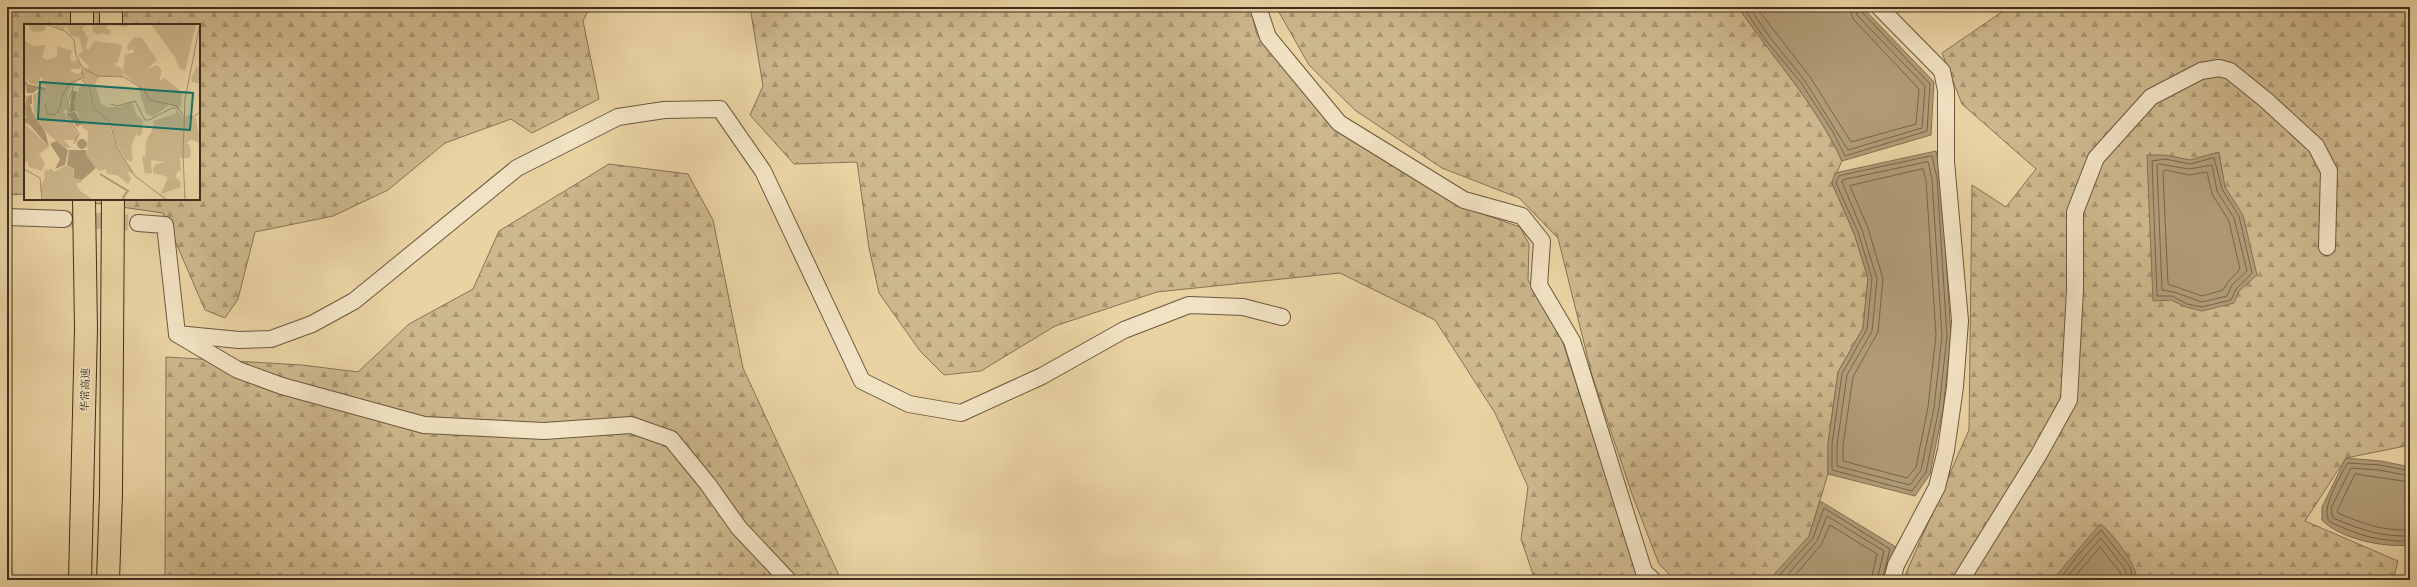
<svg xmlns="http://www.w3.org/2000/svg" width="2417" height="587" font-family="'Libre Caslon Text','Noto Serif SC',serif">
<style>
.forest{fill:url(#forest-firs);stroke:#867355}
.water{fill:#b09b76;stroke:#827053}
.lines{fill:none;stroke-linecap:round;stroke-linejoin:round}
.shore{stroke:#77654a;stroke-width:1}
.minor-tunnel{stroke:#c8b288;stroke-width:16;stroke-dasharray:16 8;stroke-linecap:butt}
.minor-casing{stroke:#69583f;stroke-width:18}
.motorway-casing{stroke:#3e2f1e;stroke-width:24}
.minor{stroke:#f1e2c3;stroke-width:16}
.motorway{stroke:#ead3a3;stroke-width:22}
.labels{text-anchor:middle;stroke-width:3;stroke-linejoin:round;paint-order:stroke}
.street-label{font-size:11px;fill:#3e2f1e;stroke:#f1e2c3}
.inset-river{fill:none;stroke:#b09b76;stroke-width:2}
.inset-road{fill:none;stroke:#a5916e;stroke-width:1}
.view{fill:#0f766e;fill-opacity:0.15;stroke:#0f766e;stroke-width:2}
.inset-edge{fill:none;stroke:#3e2f1e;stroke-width:2}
</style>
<defs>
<pattern id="forest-firs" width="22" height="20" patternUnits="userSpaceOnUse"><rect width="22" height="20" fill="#cdb78c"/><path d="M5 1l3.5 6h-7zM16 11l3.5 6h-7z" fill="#a89572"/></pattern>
</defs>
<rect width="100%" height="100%" fill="#ead3a3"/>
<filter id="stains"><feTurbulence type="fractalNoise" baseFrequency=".005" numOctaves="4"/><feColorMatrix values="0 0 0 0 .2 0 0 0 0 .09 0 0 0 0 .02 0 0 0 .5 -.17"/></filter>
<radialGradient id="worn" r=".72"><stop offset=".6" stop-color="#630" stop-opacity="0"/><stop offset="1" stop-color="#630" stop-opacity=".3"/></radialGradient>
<!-- forest -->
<g class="forest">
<polygon points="7,7 590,7 583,21 599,99 532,133 511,119 445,143 388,190 333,216 255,232 238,299 225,318 205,310 163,213 66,199 199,199 199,25 25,25 25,194 7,195"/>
<polygon points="750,7 1250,7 1257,35 1335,130 1457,205 1520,227 1529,244 1528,280 1562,340 1617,510 1643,580 1535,580 1521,539 1528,487 1495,413 1435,320 1340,273 1157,292 1055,326 981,371 944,375 920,351 879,293 869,248 857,162 794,164 750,115 763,86"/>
<path d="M 1276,7 L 1738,7 C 1773,58 1816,104 1842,161 L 1832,183 L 1855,236 L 1868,278 L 1863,328 L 1838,372 L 1828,444 L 1828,474 L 1809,536 L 1775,575 L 1769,580 L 1675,580 L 1659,564 L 1632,494 L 1592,375 L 1558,238 L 1519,198 L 1442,168 L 1356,111 L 1309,65 Z"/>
<polygon points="2009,7 2410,7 2410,445 2346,458 2305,521 2398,561 2393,580 1903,580 1969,430 1972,185 2006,207 2036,169 1962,104 1942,53"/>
<polygon points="609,164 688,174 713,220 743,368 841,580 165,580 166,357 302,365 358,372 409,324 473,289 499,231"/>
</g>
<!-- water -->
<g class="water">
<path d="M 1738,7 L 1862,7 L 1934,82 L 1931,135 L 1842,161 C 1816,104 1773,58 1738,7 Z"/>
<polygon points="1936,151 1941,178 1951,336 1943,409 1930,474 1915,496 1828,474 1828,444 1838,372 1863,328 1868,278 1854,233 1832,183 1835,173"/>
<polygon points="2219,152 2225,187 2243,215 2257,275 2239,291 2234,303 2202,311 2186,307 2171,300 2153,301 2147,155 2165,155 2190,160"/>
<path d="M 2346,458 L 2381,461 L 2410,467 L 2410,545 C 2385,548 2340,539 2322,520 L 2322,507 Z"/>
<polygon points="1820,501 1896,547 1886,580 1769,580 1809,536"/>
<path d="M 2100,524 C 2112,532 2137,565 2137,580 L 2056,580 L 2055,577 Z"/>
</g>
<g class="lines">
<!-- shore -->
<g class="shore">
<polyline points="1743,7 1764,38 1802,84 1833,132 1845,156 1927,131 1930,84 1861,11 1860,7"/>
<polyline points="1749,7 1768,35 1805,81 1848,150 1922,128 1925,86 1857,15 1855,7"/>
<polyline points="1756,7 1810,77 1851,142 1916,124 1919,89 1853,19 1849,7"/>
<polygon points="1932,156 1937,178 1947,336 1939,408 1926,472 1912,491 1832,470 1832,444 1842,374 1867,329 1872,278 1858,232 1836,183 1839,176"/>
<polygon points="2214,158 2222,189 2239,216 2252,273 2236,289 2231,300 2202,307 2187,304 2172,296 2157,296 2152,161 2165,159 2190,164"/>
<polygon points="1928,162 1932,179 1942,336 1934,408 1921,470 1910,485 1837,466 1837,445 1847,375 1872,331 1877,279 1862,230 1842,182 1843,180"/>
<polygon points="2159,164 2189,169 2212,165 2217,191 2234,218 2247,271 2232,285 2227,296 2202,302 2174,292 2162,290 2157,166"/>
<polygon points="1923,169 1926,180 1936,335 1928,407 1916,467 1907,478 1843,461 1843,445 1853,377 1878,332 1883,279 1868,228 1850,186"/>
<polygon points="2166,170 2189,175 2207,172 2212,194 2229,221 2240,269 2228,282 2223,290 2202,296 2168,284 2163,172"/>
<path d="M 2410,471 L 2380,465 L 2348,463 C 2341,474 2319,511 2330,522 C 2358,535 2379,542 2410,541"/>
<path d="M 2410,476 L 2379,470 L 2351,468 L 2331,508 L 2333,518 C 2359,529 2381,537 2410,536"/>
<path d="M 2410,482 L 2355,474 L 2337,511 L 2338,513 C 2363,524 2383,531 2410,530"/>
<polyline points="1775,580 1813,538 1824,508 1890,549 1882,580"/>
<polyline points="1783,580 1817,541 1827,516 1884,551 1877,580"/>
<polyline points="1791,580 1821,545 1830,525 1877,554 1871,580"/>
<polyline points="2059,580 2078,555 2101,530 2130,567 2133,580"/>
<polyline points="2064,580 2101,538 2125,569 2128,580"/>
<polyline points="2072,580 2100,547 2120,572 2122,580"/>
</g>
<!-- minor-tunnel -->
<polyline class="minor-tunnel" points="64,219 138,223"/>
<defs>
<g id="minor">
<polyline points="1258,7 1268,37 1339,123 1464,200 1522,216 1542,241 1539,285 1572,341 1644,572 1653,580"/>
<polyline points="1879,7 1942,71 1946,90 1946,161 1960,321 1955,387 1946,450 1937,487 1896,565 1892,580"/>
<polyline points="7,217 64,219"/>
<polyline points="138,223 165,225 177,334 238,370 282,386 424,425 544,431 631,425 671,439 707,483 739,528 788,580"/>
<polyline points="177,334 239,340 271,339 312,324 354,301 517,168 618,117 664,110 720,109 763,171 862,381 909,404 961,413 1042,376 1124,330 1189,305 1243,307 1282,317"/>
<polyline points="1961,580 2038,456 2069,400 2075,290 2075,212 2096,158 2151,97 2201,71 2219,68 2230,71 2267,101 2316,146 2329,171 2327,247"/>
</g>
<g id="motorway">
<polyline points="82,7 82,25"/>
<polyline points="111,7 111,25"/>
<polyline points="80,580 86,329 84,199"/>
<polyline points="108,580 111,494 113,199"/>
</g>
</defs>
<!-- minor casing -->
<use href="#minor" class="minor-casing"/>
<!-- motorway casing -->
<use href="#motorway" class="motorway-casing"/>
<!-- minor -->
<use href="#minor" class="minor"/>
<!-- motorway -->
<use href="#motorway" class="motorway"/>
</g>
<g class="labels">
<!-- street labels -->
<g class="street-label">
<text transform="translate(85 390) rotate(-89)" y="4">华常高速</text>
</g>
</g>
<!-- overview -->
<g transform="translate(24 24)">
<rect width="176" height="176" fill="#ead3a3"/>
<path d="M 4,0 L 21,0 L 22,3 L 19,7 L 8,8 ZM 31,0 L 64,0 L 58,4 L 64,14 L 62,23 L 64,27 L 70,17 L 96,20 L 98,23 L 94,38 L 90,40 L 98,45 L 99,49 L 101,31 L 111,28 L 109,25 L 104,27 L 103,22 L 110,13 L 118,14 L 133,36 L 123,45 L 134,41 L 138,47 L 135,57 L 140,54 L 158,68 L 157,83 L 145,81 L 129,93 L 122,89 L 114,62 L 99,49 L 99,52 L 75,53 L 71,60 L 77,80 L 83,83 L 95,83 L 108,78 L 113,92 L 119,96 L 118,110 L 113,113 L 113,108 L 107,123 L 109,136 L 106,138 L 101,134 L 91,118 L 87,98 L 71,85 L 65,62 L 59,56 L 59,46 L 65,43 L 54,31 L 59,27 L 55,13 L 47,12 L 42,1 L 40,6 L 31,4 ZM 68,0 L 105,0 L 102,3 L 86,1 L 81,4 L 87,6 L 85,11 L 77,9 L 74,11 L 69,8 ZM 127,0 L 172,0 L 161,47 L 155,44 L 151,33 ZM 0,16 L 9,22 L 22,21 L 18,33 L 22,36 L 33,33 L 33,22 L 48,27 L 46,35 L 49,38 L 53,36 L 57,41 L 56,45 L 48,45 L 46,47 L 54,50 L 58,47 L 58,55 L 50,57 L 44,70 L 43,86 L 39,87 L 44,94 L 40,99 L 46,97 L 54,111 L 53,116 L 40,116 L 47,124 L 39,123 L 24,110 L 10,92 L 9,71 L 23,63 L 17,60 L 19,53 L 16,54 L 14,61 L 6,59 L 0,53 ZM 173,42 L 176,43 L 176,60 L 168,58 L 167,54 ZM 60,60 L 64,63 L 69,84 L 84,96 L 91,122 L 109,147 L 108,150 L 103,147 L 107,155 L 104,160 L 93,151 L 83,150 L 82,145 L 75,147 L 63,132 L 64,107 L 59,104 L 50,80 L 55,64 ZM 153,85 L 157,92 L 172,94 L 176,119 L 166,116 L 163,119 L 166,122 L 167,131 L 165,134 L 156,134 L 157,147 L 154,147 L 151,153 L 156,157 L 157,163 L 137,170 L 144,153 L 129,149 L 129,144 L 132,140 L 142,138 L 127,136 L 128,149 L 121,150 L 118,133 L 121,132 L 122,117 L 130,102 L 129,97 L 151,90 ZM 0,99 L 25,123 L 15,130 L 21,139 L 18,147 L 5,143 L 4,138 L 0,139 ZM 43,141 L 49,145 L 50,151 L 58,156 L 57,159 L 52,159 L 55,166 L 68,175 L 18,176 L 16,163 L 21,153 L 20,147 L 28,145 L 30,148 Z" fill="#cdb78c"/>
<path d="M 0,54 L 4,60 L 22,64 L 20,67 L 14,65 L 9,69 L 3,69 ZM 48,66 L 53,68 L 50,80 L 52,87 L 45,88 ZM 8,71 L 8,80 L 6,80 L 10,92 L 21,107 L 25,123 L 5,100 L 0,99 L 0,94 L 3,94 L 1,91 L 4,72 ZM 51,88 L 58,100 L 53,103 L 45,92 L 45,89 ZM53 120a5 5 0 1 1 10 0a5 5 0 1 1-10 0ZM 32,117 L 44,126 L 41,141 L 31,145 L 36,135 L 26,120 ZM 45,126 L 62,126 L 63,132 L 72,144 L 58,156 L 50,154 L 50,145 L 43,141 Z" fill="#b09b76"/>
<path class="inset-river" d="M 76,150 L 104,167 L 99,173 L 101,176"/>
<path class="inset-road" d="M 21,0 L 41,7 L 50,16 L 52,31 L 58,43 L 64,47 L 74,52 L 100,53 L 119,65 L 126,76 L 153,82 L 159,91M 58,56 L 65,63 L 70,84 L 86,98 L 92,122 L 111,152 L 143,176M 0,71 L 3,74 L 0,91M 21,80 L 24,90 L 31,91 L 36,84 L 38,72 L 46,59 L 59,54 L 58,44M 87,80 L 93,82 L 111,77 L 121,96 L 125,96 L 148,84 L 155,84M 163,92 L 169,93 L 176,88M 50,120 L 55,110 L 44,93 L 44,77 L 51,58M 0,145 L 16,154 L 18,176M 161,176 L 159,130 L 161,75 L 176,0"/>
<path class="view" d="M 16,58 L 169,69 L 166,106 L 14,95 Z"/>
<rect width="176" height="176" class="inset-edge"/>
</g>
<!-- margin -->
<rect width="2417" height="587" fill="none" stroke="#ead3a3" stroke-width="24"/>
<rect x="8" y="8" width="2401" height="571" fill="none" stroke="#3e2f1e" stroke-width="2"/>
<rect x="12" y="12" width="2393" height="563" fill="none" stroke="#3e2f1e"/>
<rect width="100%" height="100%" filter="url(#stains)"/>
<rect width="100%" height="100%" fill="url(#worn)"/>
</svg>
